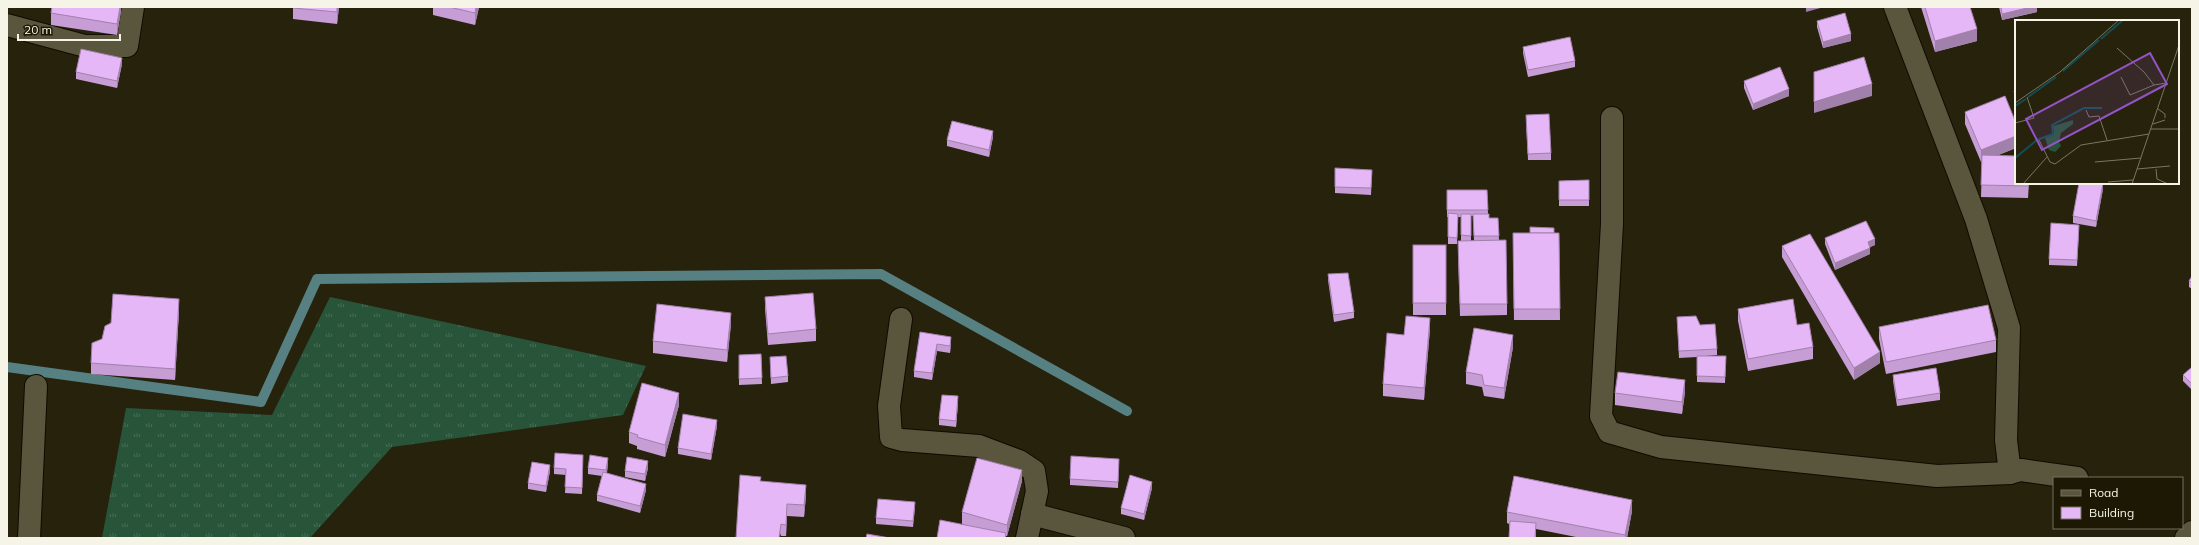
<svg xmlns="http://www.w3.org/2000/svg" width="2199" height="545" font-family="Mulish,sans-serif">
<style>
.grass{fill:url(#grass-tufts)}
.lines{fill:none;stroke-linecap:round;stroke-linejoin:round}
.stream{stroke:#578082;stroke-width:10}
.minor-casing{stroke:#0f0b00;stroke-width:24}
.secondary-casing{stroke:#0f0b00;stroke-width:24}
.minor{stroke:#5a563e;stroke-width:22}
.secondary{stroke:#5a563e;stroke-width:22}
.wall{fill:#c69dd4;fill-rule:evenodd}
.shaded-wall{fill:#a180ac}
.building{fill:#e6b7f6;stroke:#a180ac}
.inset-river{fill:none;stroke:#134e57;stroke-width:2}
.inset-road{fill:none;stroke:#797663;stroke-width:1}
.view{fill:#9454c7;fill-opacity:0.15;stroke:#9454c7;stroke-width:2}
.inset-edge{fill:none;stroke:#f6f4e6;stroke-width:2}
</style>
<defs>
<pattern id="grass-tufts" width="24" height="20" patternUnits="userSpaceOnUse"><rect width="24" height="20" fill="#28553a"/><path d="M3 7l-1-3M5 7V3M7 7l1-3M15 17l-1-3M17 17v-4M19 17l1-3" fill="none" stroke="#486e56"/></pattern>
</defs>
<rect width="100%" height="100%" fill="#26220b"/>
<!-- grass -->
<polygon class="grass" points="330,297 646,366 623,415 392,447 310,538 102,538 126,408 272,415"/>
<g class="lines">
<!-- stream -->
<polyline class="stream" points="7,367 261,402 317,279 881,274 1127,411"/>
<defs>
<g id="minor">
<polyline points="1895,7 1976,219 2009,328 2006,440 2010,473 2021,470 2077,478"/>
<polyline points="7,25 85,46 127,46 133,7"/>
<polyline points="1612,118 1612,224 1601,416 1609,432 1661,447 1937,476 2010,473"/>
<polyline points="901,319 889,406 891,437 902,440 979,446 1019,461 1034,471 1037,491 1027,538"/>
<polyline points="1032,514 1124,538"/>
<polyline points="29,538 36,386"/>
</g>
<polyline id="secondary" points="2186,538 2192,532"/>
</defs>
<!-- minor casing -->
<use href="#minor" class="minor-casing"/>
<!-- secondary casing -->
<use href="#secondary" class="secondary-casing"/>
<!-- minor -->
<use href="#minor" class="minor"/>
<!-- secondary -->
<use href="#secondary" class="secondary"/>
</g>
<!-- wall -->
<g class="wall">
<polygon points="121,7 121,11 117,35 51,25 51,13"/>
<polygon points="293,7 339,7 337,24 293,19"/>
<polygon points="433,7 479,7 475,25 433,15"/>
<polygon points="1921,7 1970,7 1977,41 1935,52"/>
<polygon points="1999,7 2037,7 2037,12 2002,20"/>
<polygon points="1817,21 1851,41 1823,48 1817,27"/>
<polygon points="1523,47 1575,61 1575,67 1528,77 1523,53"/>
<polygon points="122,64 117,88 76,79 76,72"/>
<polygon points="1744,81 1789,96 1753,110 1744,88"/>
<polygon points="2016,90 2016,104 2014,97 2014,91"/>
<polygon points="1965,112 2016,123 2016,148 1996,156 2029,183 2028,198 1981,197 1982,162 1981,162 1965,124"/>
<polygon points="1526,121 1551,153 1551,160 1528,160"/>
<polygon points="993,137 989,157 947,146 947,140"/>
<polygon points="1372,170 1371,195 1335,193 1335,187"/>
<polygon points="1589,180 1589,206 1559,206 1559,181"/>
<polygon points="2103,189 2096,227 2073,223 2073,216"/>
<path d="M 1447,190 L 1487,190 L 1488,214 L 1489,218 L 1498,218 L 1499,240 L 1507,304 L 1507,315 L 1460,316 L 1458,252 L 1461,241 L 1461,217 L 1458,217 L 1457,244 L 1448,244 L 1448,217 L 1447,217 ZM 1471,216 L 1473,216 L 1474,241 L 1471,241 Z"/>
<polygon points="2079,231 2077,266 2049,265 2049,259"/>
<polygon points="1513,233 1559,233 1560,320 1514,320"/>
<polygon points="1825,238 1875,245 1870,247 1870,254 1835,270 1825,244"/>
<rect x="1413" y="245" width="33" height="70"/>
<polygon points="1782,246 1880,363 1854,380 1782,257"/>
<polygon points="1328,274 1354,312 1354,318 1334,322 1328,280"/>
<polygon points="2192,276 2192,289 2189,287 2189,281"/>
<polygon points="765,297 816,329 816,341 768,345 765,309"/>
<polygon points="1738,309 1797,325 1813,347 1813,359 1748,371 1738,321"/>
<polygon points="179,311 175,380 91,374 91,363 102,339"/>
<polygon points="1677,317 1700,325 1717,349 1717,355 1706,356 1726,356 1725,383 1697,382 1697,357 1679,358"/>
<polygon points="731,324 727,362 653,353 653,341"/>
<polygon points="1879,327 1996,340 1996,352 1886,374 1879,339"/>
<polygon points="1430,329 1424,400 1383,396 1383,384 1404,335"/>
<polygon points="920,332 951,343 950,353 937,351 932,380 914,377 914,371"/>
<polygon points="1513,347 1504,399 1484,396 1482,387 1466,384 1466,372"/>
<polygon points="761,354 762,384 739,385 739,355"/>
<polygon points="770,357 788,376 788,382 771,384"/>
<polygon points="2192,367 2192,390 2183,381 2183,375"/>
<polygon points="1893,375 1940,393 1940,400 1897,406 1893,381"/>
<polygon points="1685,392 1682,414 1615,405 1615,393"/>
<polygon points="958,403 956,427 939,425 939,419"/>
<polygon points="679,405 665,457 637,449 637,446 629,443 629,432"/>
<polygon points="717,426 711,460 678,454 678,448"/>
<polygon points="583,461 582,494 565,493 566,475 554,474 554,468"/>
<polygon points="608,464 607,473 646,490 640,513 597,501 597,495 602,476 588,474 588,468"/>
<polygon points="1119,465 1118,488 1070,485 1070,479"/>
<polygon points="648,468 645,481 625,477 625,471"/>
<polygon points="550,471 546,492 528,489 528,483"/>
<polygon points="761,481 806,496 804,517 787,516 786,536 781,536"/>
<polygon points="1022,481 1007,536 1006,536 1006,538 962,524 962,512"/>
<polygon points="1152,488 1144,520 1121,514 1121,508"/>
<polygon points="915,508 913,527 876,524 876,518"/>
<polygon points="1632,511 1627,538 1581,538 1536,529 1536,538 1509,538 1509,524 1507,523 1507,512"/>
</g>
<!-- shaded-wall -->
<g class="shaded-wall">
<polygon points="120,7 121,7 121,11 117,35 117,24"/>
<polygon points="337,7 339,7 337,24"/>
<polygon points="476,7 479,7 475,25 475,13"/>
<polygon points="1806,7 1824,7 1806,12"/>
<polygon points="2031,7 2037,7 2037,12 2002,20 2002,14"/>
<polygon points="1977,29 1977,41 1935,52 1935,41"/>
<polygon points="1851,34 1851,41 1823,48 1823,42"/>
<polygon points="122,58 122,64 117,88 117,81"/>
<polygon points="1872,84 1872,96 1814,113 1814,102"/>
<polygon points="1789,89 1789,96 1753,110 1753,104"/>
<polygon points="993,131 993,137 989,157 989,150"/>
<polygon points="2016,136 2016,148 1981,162 1981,150"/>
<polygon points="2103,183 2103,189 2096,227 2096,221"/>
<polygon points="1875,239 1875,245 1868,248 1868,242"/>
<polygon points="1870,248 1870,254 1835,270 1835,263"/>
<polygon points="179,299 179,311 175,380 175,369"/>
<polygon points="731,313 731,324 727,362 727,350"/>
<polygon points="1430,318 1430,329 1424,400 1424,388"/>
<polygon points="1513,335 1513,347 1504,399 1504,388"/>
<polygon points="951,337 951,343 950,353 950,346"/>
<polygon points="937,344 937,351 932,380 932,373"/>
<polygon points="1880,352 1880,363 1854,380 1854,368"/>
<polygon points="1685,380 1685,392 1682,414 1682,402"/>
<polygon points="679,393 679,405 665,457 665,445"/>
<polygon points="958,396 958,403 956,427 956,421"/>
<polygon points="717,420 717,426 711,460 711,454"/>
<polygon points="608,458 608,464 606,477 606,470"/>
<polygon points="648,461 648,468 645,481 645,474"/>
<polygon points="550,465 550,471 546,492 546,486"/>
<polygon points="1022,470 1022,481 1007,536 1007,525"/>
<polygon points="1152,482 1152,488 1144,520 1144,514"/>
<polygon points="646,484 646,490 640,513 640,506"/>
<polygon points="806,485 806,496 804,517 804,505"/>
<polygon points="1632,500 1632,511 1627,538 1625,538 1625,535"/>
<polygon points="787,504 787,516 786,536 786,525"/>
</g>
<!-- building -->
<g class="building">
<polygon points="52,7 120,7 117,24 51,13"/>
<polygon points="293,7 337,7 337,12 293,8"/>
<polygon points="449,7 476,7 475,13"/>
<polygon points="1925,7 1970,7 1977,29 1935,41"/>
<polygon points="2001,7 2031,7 2002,14"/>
<polygon points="1845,13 1851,34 1823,42 1817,21"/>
<polygon points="1570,37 1575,61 1528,70 1523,47"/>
<polygon points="81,49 122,58 117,81 76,72"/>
<polygon points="1864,57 1872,84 1814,102 1814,72"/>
<polygon points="1780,67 1789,89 1753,104 1744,81"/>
<polygon points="2016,90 2016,97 2014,91"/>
<polygon points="2005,96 2016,123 2016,136 1981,150 1965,112"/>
<polygon points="1549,114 1551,153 1528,154 1526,115"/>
<polygon points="952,121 993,131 989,150 947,140"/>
<polygon points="1982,155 2016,156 2016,183 2028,183 2028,186 1981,185"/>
<polygon points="1335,168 1372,170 1371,188 1335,187"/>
<polygon points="1589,180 1589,200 1559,200 1559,181"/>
<polygon points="2079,183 2103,183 2096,221 2073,216"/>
<polygon points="1447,190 1487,190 1488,210 1447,210"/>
<polygon points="1448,213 1458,214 1457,238 1448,237"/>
<polygon points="1461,214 1471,214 1471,236 1461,235"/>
<polygon points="1473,214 1489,214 1489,218 1498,218 1499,236 1474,236"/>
<polygon points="1866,221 1875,239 1868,242 1870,248 1835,263 1825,238"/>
<polygon points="2051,223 2079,225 2077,260 2049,259"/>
<polygon points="1530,227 1554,228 1554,233 1530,233"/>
<polygon points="1513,233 1559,233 1560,309 1514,309"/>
<polygon points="1810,234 1880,352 1854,368 1782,246"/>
<polygon points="1506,240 1507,304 1460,304 1458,241"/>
<rect x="1413" y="245" width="33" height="58"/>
<polygon points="1348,273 1354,312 1334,315 1328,274"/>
<polygon points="2192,276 2192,282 2189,281"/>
<polygon points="813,293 816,329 768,334 765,297"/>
<polygon points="113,294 179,299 175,369 91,363 92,343 102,339 105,326 111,323"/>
<polygon points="1793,299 1797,325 1809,323 1813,347 1748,359 1738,309"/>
<polygon points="657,304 731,313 727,350 653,341"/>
<polygon points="1988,305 1996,340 1886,362 1879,327"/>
<polygon points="1406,316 1430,318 1424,388 1383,384 1387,333 1404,335"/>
<polygon points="1696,316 1700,325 1715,324 1717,349 1679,351 1677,317"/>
<polygon points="1474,328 1513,335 1504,388 1484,385 1482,375 1466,372"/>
<polygon points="920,332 951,337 950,346 937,344 932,373 914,371"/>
<polygon points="761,354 762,378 739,379 739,355"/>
<polygon points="786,356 788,376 771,378 770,357"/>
<polygon points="1697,356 1726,356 1725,377 1697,376"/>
<polygon points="2192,367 2192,384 2183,375"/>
<polygon points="1936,368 1940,393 1897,400 1893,375"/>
<polygon points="1618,372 1685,380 1682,402 1615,393"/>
<polygon points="642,383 679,393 665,445 637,437 638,435 629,432"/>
<polygon points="942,395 958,396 956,421 939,419"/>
<polygon points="683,414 717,420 711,454 678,448"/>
<polygon points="555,453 583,455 582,488 565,487 566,469 554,468"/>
<polygon points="590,455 608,458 606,470 588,468"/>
<polygon points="1071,456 1119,459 1118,482 1070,479"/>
<polygon points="627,457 648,461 645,474 625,471"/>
<polygon points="977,458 1022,470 1007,525 962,512"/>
<polygon points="532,462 550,465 546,486 528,483"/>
<polygon points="603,472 646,484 640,506 597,495"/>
<polygon points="740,475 761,477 760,481 806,485 804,505 787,504 786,525 781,524 779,538 736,538"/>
<polygon points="1130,475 1152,482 1144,514 1121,508"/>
<polygon points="1514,476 1632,500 1625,535 1507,512"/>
<polygon points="878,499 915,502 913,521 876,518"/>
<polygon points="940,520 1006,533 1005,538 937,538"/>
<polygon points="1510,521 1536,523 1535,538 1509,538"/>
<polygon points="867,534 890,538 866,538"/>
</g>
<!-- overview -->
<g transform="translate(2015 20)">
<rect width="164" height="164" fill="#26220b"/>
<path d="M 58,100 L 58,104 L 46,113 L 44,122 L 46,126 L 40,132 L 34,130 L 30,118 L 39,114 L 38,106 Z" fill="#28553a"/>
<path class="inset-river" d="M 86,19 L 108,0M 48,51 L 84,20M 13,77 L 41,57M 0,86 L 11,79M 0,138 L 22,120 L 38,114 L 37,105 L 69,88 L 87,88"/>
<path class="inset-road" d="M 102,28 L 129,52 L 139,65 L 151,63M 106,57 L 115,75 L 139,65M 0,83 L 45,52 L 104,0M 143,89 L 150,94 L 150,98M 71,90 L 74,97 L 84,96 L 92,120M 0,103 L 19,98 L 12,77M 138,104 L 150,100M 136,109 L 164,109M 24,120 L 35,142 L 40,144 L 66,125 L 134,114M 80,142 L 126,138M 122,149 L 155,146M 141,149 L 142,159 L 153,164M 93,162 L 118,160M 8,164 L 32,137M 117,164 L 164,25"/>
<path class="view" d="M 135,33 L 152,64 L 27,130 L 11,99 Z"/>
<rect width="164" height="164" class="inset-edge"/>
</g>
<!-- border -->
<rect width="2199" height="545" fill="none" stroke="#f6f4e6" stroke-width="16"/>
<!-- legend -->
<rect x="2053" y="477" width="130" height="52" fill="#1c1803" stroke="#73705e"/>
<rect x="2061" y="490" width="20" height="6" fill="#5a563e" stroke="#73705e"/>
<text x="2089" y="497" font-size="12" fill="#f6f4e6">Road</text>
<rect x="2061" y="507" width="20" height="12" fill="#e6b7f6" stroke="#73705e"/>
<text x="2089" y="517" font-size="12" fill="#f6f4e6">Building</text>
<!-- scale -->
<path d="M18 34v6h102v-6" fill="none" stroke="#f6f4e6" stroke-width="2"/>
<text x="24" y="34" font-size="12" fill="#f6f4e6" stroke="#1c1803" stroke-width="3" paint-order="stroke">20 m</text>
</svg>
